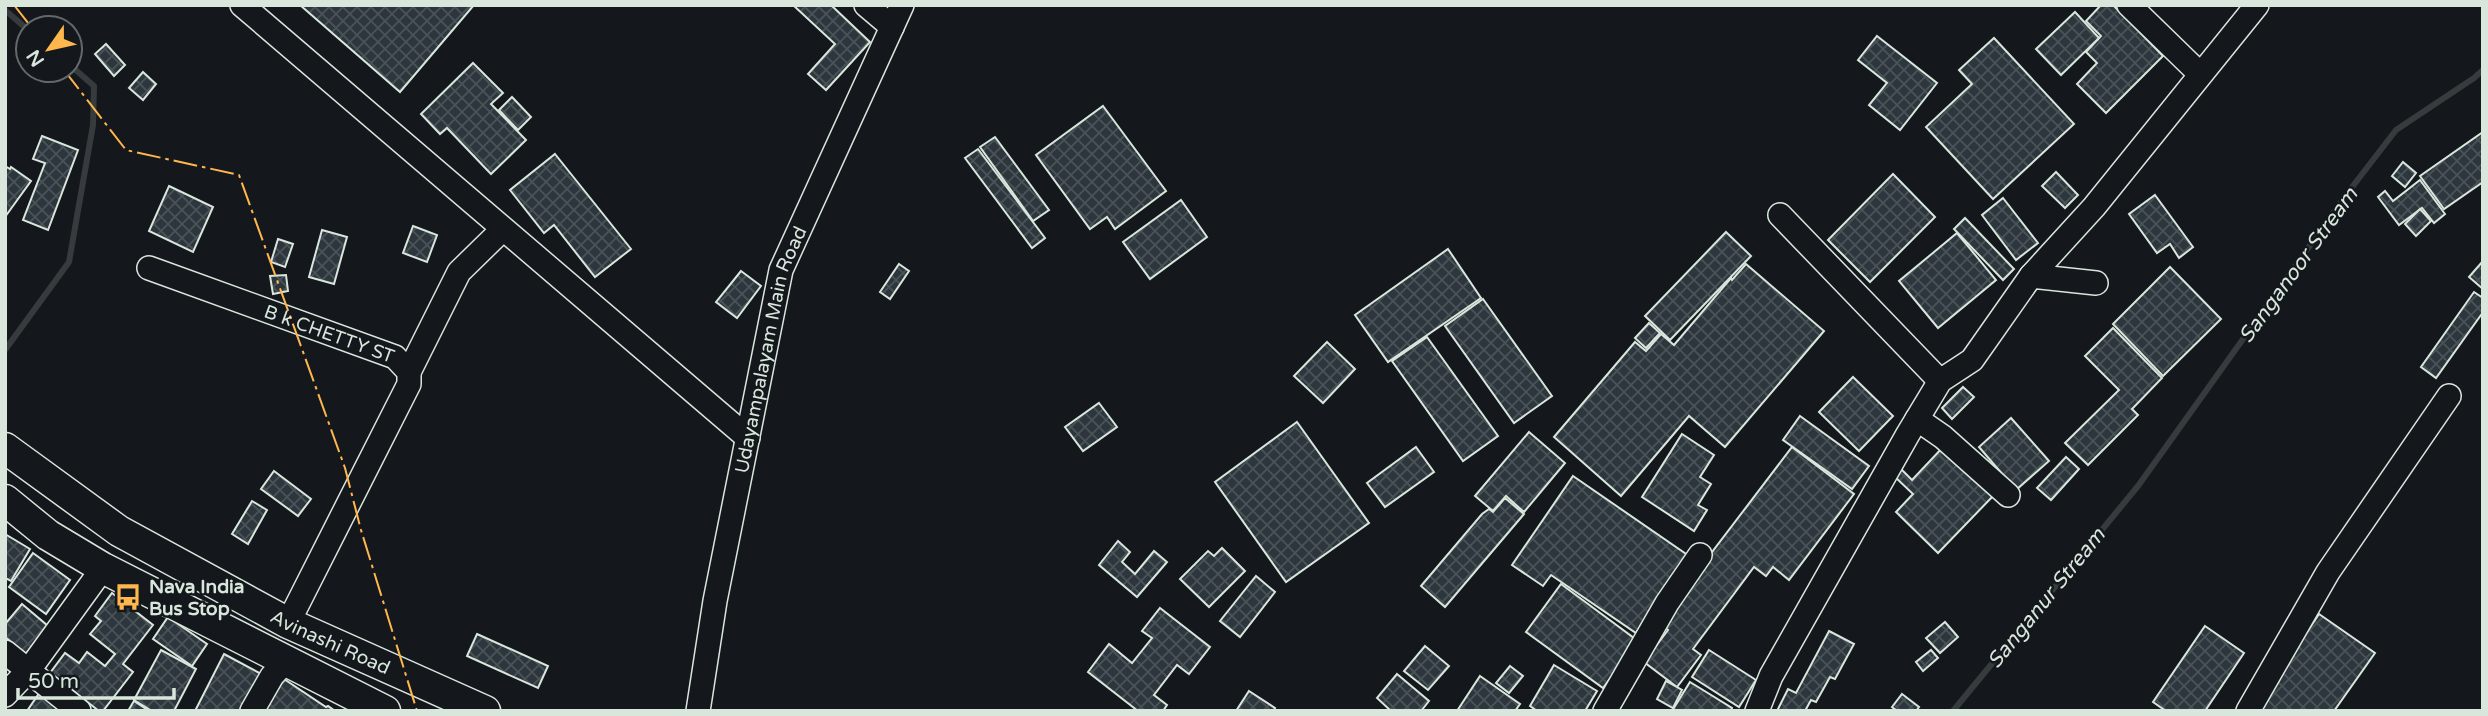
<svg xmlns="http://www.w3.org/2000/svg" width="2488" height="716" font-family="'Varela Round',sans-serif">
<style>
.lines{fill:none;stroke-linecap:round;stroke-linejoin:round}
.stream{stroke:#363b3e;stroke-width:6}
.building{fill:url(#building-cross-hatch);stroke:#d8e6dc;stroke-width:2}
.minor-casing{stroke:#d8e6dc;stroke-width:26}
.major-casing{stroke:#d8e6dc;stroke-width:33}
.minor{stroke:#14181c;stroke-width:23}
.major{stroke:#14181c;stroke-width:30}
.power{stroke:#ffb74d;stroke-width:2;stroke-dasharray:24 5 3.5 5;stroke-linecap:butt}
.labels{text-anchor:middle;stroke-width:5;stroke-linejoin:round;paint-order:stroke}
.street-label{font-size:19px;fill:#d8e6dc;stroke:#14181c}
.poi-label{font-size:19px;font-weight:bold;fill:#d8e6dc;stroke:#14181c;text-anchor:start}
.water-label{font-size:21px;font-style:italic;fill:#d8e6dc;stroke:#14181c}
</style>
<defs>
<pattern id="building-cross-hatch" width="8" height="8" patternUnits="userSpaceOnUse" patternTransform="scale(1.75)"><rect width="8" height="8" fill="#2c363c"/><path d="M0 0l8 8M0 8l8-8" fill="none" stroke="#4a5358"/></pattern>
</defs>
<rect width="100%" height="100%" fill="#14181c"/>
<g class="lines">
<!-- stream -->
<g class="stream">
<polyline points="5,10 28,30"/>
<polyline points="5,350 69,262 93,125 94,86 70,65"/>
<polyline points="1953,711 2138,486 2346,195 2396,130 2474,78 2483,70"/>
</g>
</g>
<!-- building -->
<g class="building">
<polygon points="300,5 474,5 400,92"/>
<polygon points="793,5 831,5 870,42 826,90 808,74 835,44"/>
<polygon points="2101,5 2113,5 2163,56 2106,113 2077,84 2097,63 2086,52 2101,36 2086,21"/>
<polygon points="2075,12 2099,38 2061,75 2036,49"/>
<polygon points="1877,36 1937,83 1900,130 1869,105 1887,83 1858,60"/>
<polygon points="1994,38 2074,124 1993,199 1926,127 1972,84 1959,70"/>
<polygon points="106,44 125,65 114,76 95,54"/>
<polygon points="473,63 503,93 491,104 526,140 491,174 447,128 440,134 421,114"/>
<polygon points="143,72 156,84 143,100 129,88"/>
<polygon points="512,97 531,117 518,130 499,110"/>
<polygon points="1103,106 1166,191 1115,229 1107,217 1090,229 1036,155"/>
<polygon points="2483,132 2483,182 2444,209 2420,176"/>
<polygon points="42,136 78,150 48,230 23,220 45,163 33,159"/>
<polygon points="995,137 1049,210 1033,221 980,147"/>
<polygon points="978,149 1045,238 1032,248 965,158"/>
<polygon points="555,154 631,249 595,277 554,225 544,233 510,190"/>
<polygon points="2403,162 2416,173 2405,187 2392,176"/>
<polygon points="5,166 10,169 11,167 31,181 5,217"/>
<polygon points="2056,172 2078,195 2065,208 2042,186"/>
<polygon points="1893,174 1935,217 1870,282 1828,240"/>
<polygon points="2420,180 2445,214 2434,223 2422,208 2399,225 2378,197 2385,191 2393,201"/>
<polygon points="169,186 213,207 193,252 149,231"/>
<polygon points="2155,195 2193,247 2179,258 2170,244 2157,253 2129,214"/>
<polygon points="2003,198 2038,243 2016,260 1982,215"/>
<polygon points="1181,200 1207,237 1150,279 1123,242"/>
<polygon points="2420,209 2431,221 2416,236 2405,224"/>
<polygon points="1965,218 2014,269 2003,280 1954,229"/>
<polygon points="413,226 437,235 427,262 403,253"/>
<polygon points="322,230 347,237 334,284 309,277"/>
<polygon points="1726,232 1751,256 1670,340 1645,316"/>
<polygon points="1957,233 1996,280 1938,328 1899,281"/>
<polygon points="278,239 293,244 285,267 271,262"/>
<polygon points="1448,249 1481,298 1388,362 1355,315"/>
<polygon points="2483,261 2483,289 2469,277"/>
<polygon points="899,264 909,271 890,299 880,292"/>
<polygon points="1746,264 1824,331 1725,447 1689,416 1621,496 1554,437 1635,342 1646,351 1661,334 1674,345 1731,278 1732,280"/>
<polygon points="2170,267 2221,319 2163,376 2113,324"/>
<polygon points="741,271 761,286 737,318 716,302"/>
<polygon points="286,275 288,291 273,294 270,276"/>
<polygon points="2474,292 2483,298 2483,316 2481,315 2436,378 2421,367"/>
<polygon points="1483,299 1552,396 1514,423 1445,326"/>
<polygon points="1649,323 1660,333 1646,348 1635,338"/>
<polygon points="2113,328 2162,378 2132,409 2138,415 2088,465 2065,443 2119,390 2085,356"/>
<polygon points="1427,337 1498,436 1463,461 1392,361"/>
<polygon points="1327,342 1355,369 1323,403 1294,376"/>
<polygon points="1853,377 1893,416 1859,451 1819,412"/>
<polygon points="1963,387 1974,397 1952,419 1942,408"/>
<polygon points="1099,403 1117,427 1083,451 1065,427"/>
<polygon points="1800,416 1869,466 1852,489 1783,440"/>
<polygon points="2011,418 2049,461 2016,490 1979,447"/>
<polygon points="1297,422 1369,523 1286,582 1215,482"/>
<polygon points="1529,432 1565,463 1524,512 1506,496 1493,511 1475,496"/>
<polygon points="1682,434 1714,455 1700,477 1711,484 1698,505 1707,510 1694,531 1642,497"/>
<polygon points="1945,445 1995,494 1938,553 1896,512 1913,494 1894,476 1901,469 1912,480"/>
<polygon points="1416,447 1434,472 1385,507 1367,483"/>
<polygon points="1792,447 1854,494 1789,580 1773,567 1766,576 1754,567 1693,649 1701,655 1677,687 1644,662 1668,630 1658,623"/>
<polygon points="2066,457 2079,469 2051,500 2037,488"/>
<polygon points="274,471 311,499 298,516 261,489"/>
<polygon points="1573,476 1689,556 1636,633 1551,575 1543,586 1512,565"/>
<polygon points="1505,498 1524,514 1445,607 1421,586 1482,514 1489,509 1493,512"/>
<polygon points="252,501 267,510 248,544 232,534"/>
<polygon points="5,534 30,549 11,581 5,578"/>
<polygon points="1118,541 1130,552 1122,562 1135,574 1154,551 1167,562 1137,597 1099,565"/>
<polygon points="1222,548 1245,571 1209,607 1180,579 1208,551 1214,556"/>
<polygon points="33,553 70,580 46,614 9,587"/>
<polygon points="1256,576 1275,592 1240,637 1220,621"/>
<polygon points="1561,584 1638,641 1603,688 1526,632"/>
<polygon points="112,593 153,625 123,664 133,672 103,711 99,711 50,673 65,653 79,663 87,652 105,666 115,654 90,634 101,621 95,616"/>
<polygon points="22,604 48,626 26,654 5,637 5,624"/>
<polygon points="1160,608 1210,647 1189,674 1177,665 1154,695 1167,705 1163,711 1138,711 1088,672 1109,644 1132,663 1152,638 1142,631"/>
<polygon points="2319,614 2375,653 2334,711 2254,711"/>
<polygon points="168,617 207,644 192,666 153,639"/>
<polygon points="1945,622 1958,637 1940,653 1926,638"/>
<polygon points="2205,626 2244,653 2205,711 2166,711 2153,702"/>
<polygon points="1829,631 1854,644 1835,679 1830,677 1816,702 1811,700 1805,711 1777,711 1788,689 1796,693"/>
<polygon points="477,634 548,666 538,688 467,656"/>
<polygon points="1425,646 1449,666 1428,690 1404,671"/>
<polygon points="161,650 196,669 174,711 152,711 134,700"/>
<polygon points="1709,650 1756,680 1739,707 1692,677"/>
<polygon points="1931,650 1938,658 1923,671 1916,662"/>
<polygon points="224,654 263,675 245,711 195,711"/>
<polygon points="1554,665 1597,691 1585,711 1537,711 1530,706"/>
<polygon points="1510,666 1523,676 1509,693 1496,683"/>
<polygon points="1397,674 1429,701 1421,711 1391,711 1377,698"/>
<polygon points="1480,676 1520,704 1515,711 1457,711"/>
<polygon points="281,677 326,707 328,706 335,711 259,711"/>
<polygon points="1666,681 1682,690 1673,708 1657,699"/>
<polygon points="1690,682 1732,708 1731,711 1672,711"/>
<polygon points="1249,691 1275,708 1273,711 1236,711"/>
<polygon points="40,692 65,711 27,711"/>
<polygon points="1902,694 1919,707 1916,711 1897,711 1892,707"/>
<polygon points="134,701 149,711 128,711"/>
</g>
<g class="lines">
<defs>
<g id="minor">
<polyline points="242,5 748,438"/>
<polyline points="866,5 892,27"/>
<polyline points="2129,5 2200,74"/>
<polyline points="1780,215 1940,381"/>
<path id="s1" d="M 149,268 L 395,357 L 409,372 L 409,384 L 288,623"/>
<polyline points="2031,276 2094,207 2257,5"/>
<polyline points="409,372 459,272 503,229"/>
<polyline points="1917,419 1943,437 2008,495"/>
<polyline points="5,652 79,711"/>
<polyline points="5,695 29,670 103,568"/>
<polyline points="252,711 272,676 285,662"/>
<path id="s2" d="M 698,711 L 715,601 L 781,270 L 902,5"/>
<polyline points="1605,711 1667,603 1700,555"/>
<polyline points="1757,711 1771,676 1908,434 1940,381 1972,360 2031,276 2096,283"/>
<polyline points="2248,711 2328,572 2449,396"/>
</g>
<g id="major">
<path id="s3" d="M 5,448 L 119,531 L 288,623 L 485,711"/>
<polyline points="5,500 48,535 103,568 385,711"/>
</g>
</defs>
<!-- minor casing -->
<use href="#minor" class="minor-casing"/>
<!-- major casing -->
<use href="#major" class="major-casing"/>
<!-- minor -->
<use href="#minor" class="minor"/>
<!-- major -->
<use href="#major" class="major"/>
<!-- power -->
<g class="power">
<polyline points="14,5 32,28"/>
<polyline points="64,70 126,150 239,175 345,468 361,530 417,711"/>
</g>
</g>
<!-- icons -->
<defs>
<symbol id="bus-bare" viewBox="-9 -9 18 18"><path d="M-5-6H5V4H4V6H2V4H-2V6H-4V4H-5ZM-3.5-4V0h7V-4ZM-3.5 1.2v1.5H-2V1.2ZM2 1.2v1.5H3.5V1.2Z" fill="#ffb74d" stroke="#14181c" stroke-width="2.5" paint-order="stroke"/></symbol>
</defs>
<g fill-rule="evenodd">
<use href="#bus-bare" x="109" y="578" width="38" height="38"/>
</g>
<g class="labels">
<!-- street labels -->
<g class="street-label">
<text dy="7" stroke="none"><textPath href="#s1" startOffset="192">B k CHETTY ST</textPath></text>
<text dy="7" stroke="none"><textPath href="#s2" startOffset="369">Udayampalayam Main Road</textPath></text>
<text dy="7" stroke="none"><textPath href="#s3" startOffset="380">Avinashi Road</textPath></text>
</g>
<!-- poi labels -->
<g class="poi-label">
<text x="149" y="593">Nava India<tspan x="149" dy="22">Bus Stop</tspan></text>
</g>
<!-- water labels -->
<g class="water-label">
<text transform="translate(2298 265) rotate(-54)" y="7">Sanganoor Stream</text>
<text transform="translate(2046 598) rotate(-51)" y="7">Sanganur Stream</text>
</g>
</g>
<!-- border -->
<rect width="2488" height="716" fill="none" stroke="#d8e6dc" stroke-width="14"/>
<!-- north arrow -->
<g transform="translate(49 49) rotate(236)"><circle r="33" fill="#14181c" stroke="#626a69" stroke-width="2"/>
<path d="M0-5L12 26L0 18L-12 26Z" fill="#ffb74d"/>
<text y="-10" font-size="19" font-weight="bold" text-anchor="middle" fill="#d8e6dc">N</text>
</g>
<!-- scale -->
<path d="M18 688v10h156v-10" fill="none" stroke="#d8e6dc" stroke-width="3.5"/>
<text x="28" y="688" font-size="21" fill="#d8e6dc" stroke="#14181c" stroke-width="5" paint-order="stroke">50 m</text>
</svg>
